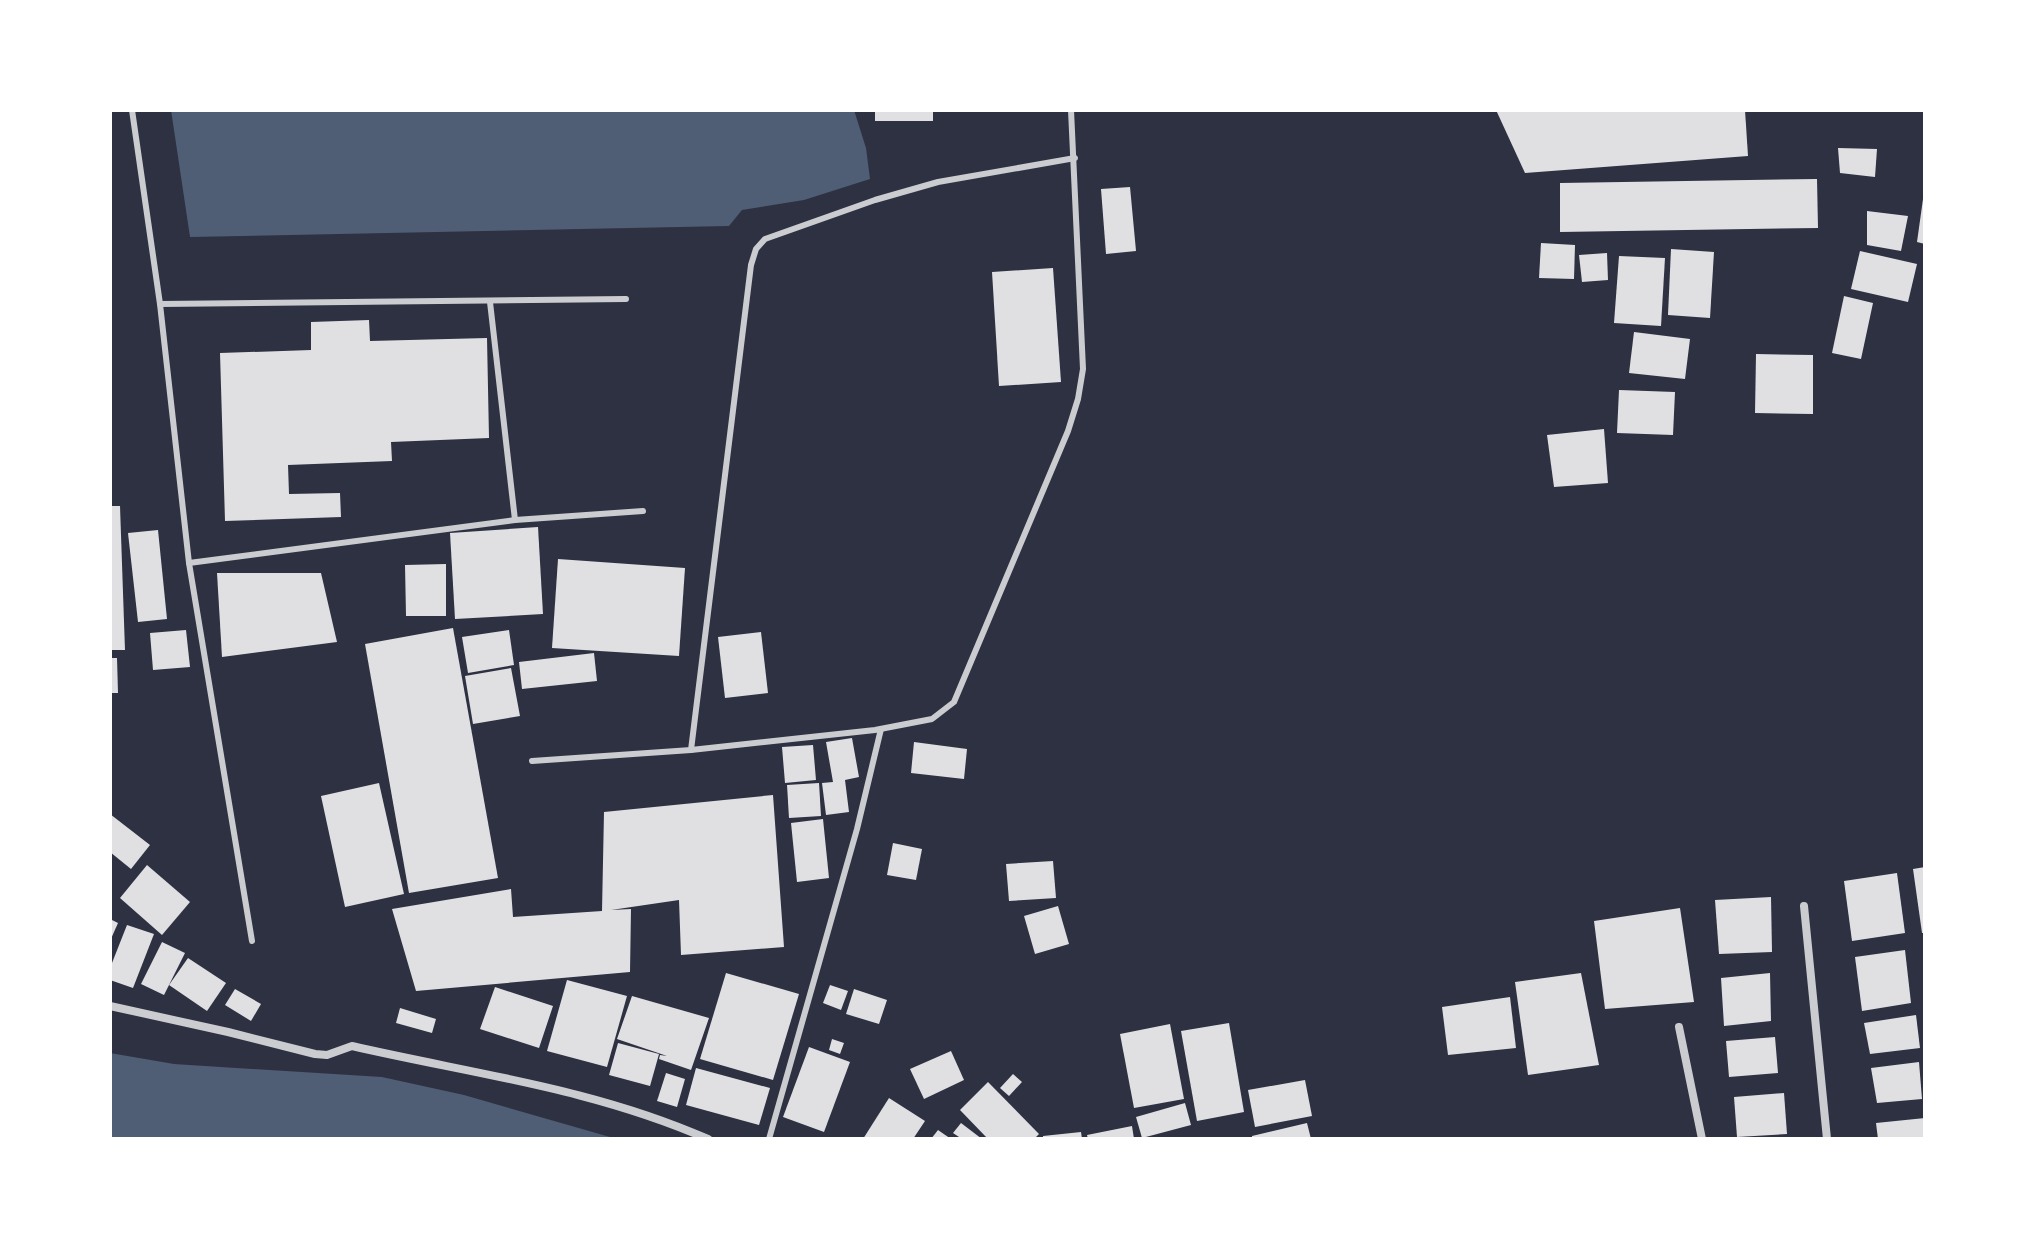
<svg xmlns="http://www.w3.org/2000/svg" width="2035" height="1249" font-family="Spectral,serif">
<style>
.water{fill:#4f5d75}
.building{fill:#e0e0e3}
.lines{fill:none;stroke-linecap:round;stroke-linejoin:round}
.service{stroke:#caccd0;stroke-width:6}
.minor{stroke:#caccd0;stroke-width:8}
</style>
<rect width="100%" height="100%" fill="#2d3142"/>
<!-- water -->
<g class="water">
<polygon points="171,110 854,110 866,148 870,179 804,200 742,210 729,226 190,237"/>
<polygon points="110,1053 174,1064 382,1077 464,1095 617,1139 110,1139"/>
</g>
<!-- building -->
<g class="building">
<rect x="875" y="110" width="58" height="11"/>
<polygon points="1496,110 1745,110 1748,156 1525,173"/>
<polygon points="1838,148 1877,149 1875,177 1840,173"/>
<polygon points="1817,179 1818,228 1560,232 1560,183"/>
<polygon points="1130,187 1136,251 1106,254 1101,189"/>
<polygon points="1923,199 1925,200 1925,244 1917,242"/>
<polygon points="1867,211 1908,216 1901,251 1867,245"/>
<polygon points="1541,243 1575,245 1574,279 1539,278"/>
<polygon points="1671,249 1714,252 1710,318 1668,315"/>
<polygon points="1860,251 1917,264 1908,302 1851,289"/>
<polygon points="1607,253 1608,280 1582,282 1579,255"/>
<polygon points="1619,256 1665,258 1661,326 1614,323"/>
<polygon points="1053,268 1061,382 999,386 992,272"/>
<polygon points="1844,296 1873,303 1861,359 1832,353"/>
<polygon points="369,320 370,341 487,338 489,438 391,442 392,461 288,465 289,494 340,493 341,517 225,521 220,353 311,350 311,322"/>
<polygon points="1634,332 1690,339 1685,379 1629,373"/>
<polygon points="1756,354 1813,355 1813,414 1755,413"/>
<polygon points="1619,390 1675,392 1673,435 1617,433"/>
<polygon points="1604,429 1608,483 1554,487 1547,435"/>
<polygon points="110,506 120,506 125,650 110,650"/>
<polygon points="538,527 543,614 455,619 450,533"/>
<polygon points="158,530 167,619 138,622 128,533"/>
<polygon points="558,559 685,568 679,656 552,648"/>
<polygon points="446,564 446,616 406,616 405,565"/>
<polygon points="217,573 321,573 337,642 222,657"/>
<polygon points="453,628 498,878 409,893 365,644"/>
<polygon points="186,630 190,667 153,670 150,633"/>
<polygon points="509,630 514,665 468,673 462,637"/>
<polygon points="761,632 768,693 725,698 718,637"/>
<polygon points="594,653 597,681 522,689 519,662"/>
<polygon points="110,658 117,658 118,693 110,693"/>
<polygon points="511,668 520,716 473,724 465,676"/>
<polygon points="852,738 859,777 845,780 849,812 826,815 822,783 833,782 826,742"/>
<polygon points="914,742 967,749 964,779 911,773"/>
<polygon points="813,745 816,780 785,783 782,747"/>
<polygon points="379,783 404,894 345,907 321,796"/>
<polygon points="819,783 821,816 789,818 787,785"/>
<polygon points="773,795 784,947 681,955 679,900 611,910 631,909 630,972 416,991 392,909 511,889 513,917 602,911 604,812"/>
<polygon points="110,814 150,845 131,869 110,852"/>
<polygon points="823,819 829,878 797,882 791,823"/>
<polygon points="893,843 922,849 916,880 887,875"/>
<polygon points="1053,861 1056,898 1009,901 1006,864"/>
<polygon points="147,865 190,902 162,935 120,898"/>
<polygon points="1925,867 1925,933 1922,933 1913,869"/>
<polygon points="1897,873 1905,933 1852,941 1844,881"/>
<polygon points="1771,897 1772,952 1719,954 1715,900"/>
<polygon points="1058,906 1069,944 1035,954 1024,916"/>
<polygon points="1680,908 1694,1002 1605,1009 1594,921"/>
<polygon points="110,919 118,923 110,941"/>
<polygon points="127,925 154,934 133,988 110,980 110,968"/>
<polygon points="162,942 185,953 164,995 141,984"/>
<polygon points="1905,950 1911,1003 1862,1011 1855,957"/>
<polygon points="188,958 226,983 207,1011 169,985"/>
<polygon points="726,973 799,994 773,1080 700,1059"/>
<polygon points="1581,973 1599,1065 1528,1075 1515,982"/>
<polygon points="1770,973 1771,1021 1724,1026 1721,978"/>
<polygon points="567,980 627,996 607,1067 547,1051"/>
<polygon points="830,985 848,991 841,1010 823,1003"/>
<polygon points="495,987 553,1006 539,1048 480,1029"/>
<polygon points="235,989 261,1004 251,1021 225,1005"/>
<polygon points="854,989 887,1000 879,1024 846,1014"/>
<polygon points="632,996 709,1018 691,1070 659,1059 660,1055 667,1056 617,1039"/>
<polygon points="1510,997 1516,1048 1448,1055 1442,1007"/>
<polygon points="400,1008 436,1019 432,1033 396,1023"/>
<polygon points="1916,1015 1920,1048 1870,1054 1864,1023"/>
<polygon points="1229,1023 1244,1112 1197,1121 1181,1031"/>
<polygon points="1170,1024 1184,1099 1134,1108 1120,1034"/>
<polygon points="1775,1037 1778,1073 1729,1077 1726,1041"/>
<polygon points="832,1039 844,1043 840,1054 829,1050"/>
<polygon points="618,1043 659,1054 650,1086 609,1075"/>
<polygon points="809,1047 850,1062 824,1132 783,1117"/>
<polygon points="951,1051 964,1080 924,1099 910,1069"/>
<polygon points="1919,1062 1922,1099 1877,1103 1871,1068"/>
<polygon points="696,1068 770,1088 759,1125 686,1105"/>
<polygon points="666,1073 685,1079 677,1107 657,1101"/>
<polygon points="1013,1074 1022,1082 1009,1096 1000,1088"/>
<polygon points="1305,1080 1312,1116 1255,1127 1248,1090"/>
<polygon points="988,1082 1039,1134 1034,1139 988,1139 960,1110"/>
<polygon points="1784,1093 1787,1134 1737,1137 1734,1097"/>
<polygon points="889,1098 925,1121 913,1139 863,1139"/>
<polygon points="1185,1103 1191,1125 1142,1138 1136,1117"/>
<polygon points="1925,1118 1925,1139 1878,1139 1876,1123"/>
<polygon points="961,1123 982,1139 962,1139 953,1133"/>
<polygon points="1307,1123 1311,1139 1252,1139 1252,1136"/>
<polygon points="1132,1126 1134,1139 1088,1139 1087,1135"/>
<polygon points="938,1130 951,1139 931,1139"/>
<polygon points="1081,1132 1082,1139 1043,1139 1043,1136"/>
</g>
<g class="lines">
<!-- service -->
<g class="service">
<polyline points="132,110 160,304 626,299"/>
<polyline points="160,304 189,563"/>
<polyline points="515,520 643,511"/>
<polyline points="691,750 751,265 756,249 765,239 875,200 938,182 1075,158"/>
<polyline points="532,761 691,750 875,730 932,719 954,702 1068,431 1078,399 1083,369 1071,110"/>
<polyline points="252,941 189,563 515,520 490,302"/>
<polyline points="769,1139 857,829 881,729"/>
</g>
<!-- minor -->
<g class="minor">
<polyline points="1804,906 1827,1139"/>
<path d="M 110,1006 L 228,1032 L 315,1054 L 327,1055 L 352,1046 C 473,1074 592,1088 708,1139"/>
<polyline points="1679,1027 1702,1139"/>
</g>
</g>
<!-- border -->
<rect width="2035" height="1249" fill="none" stroke="#ffffff" stroke-width="224"/>
</svg>
